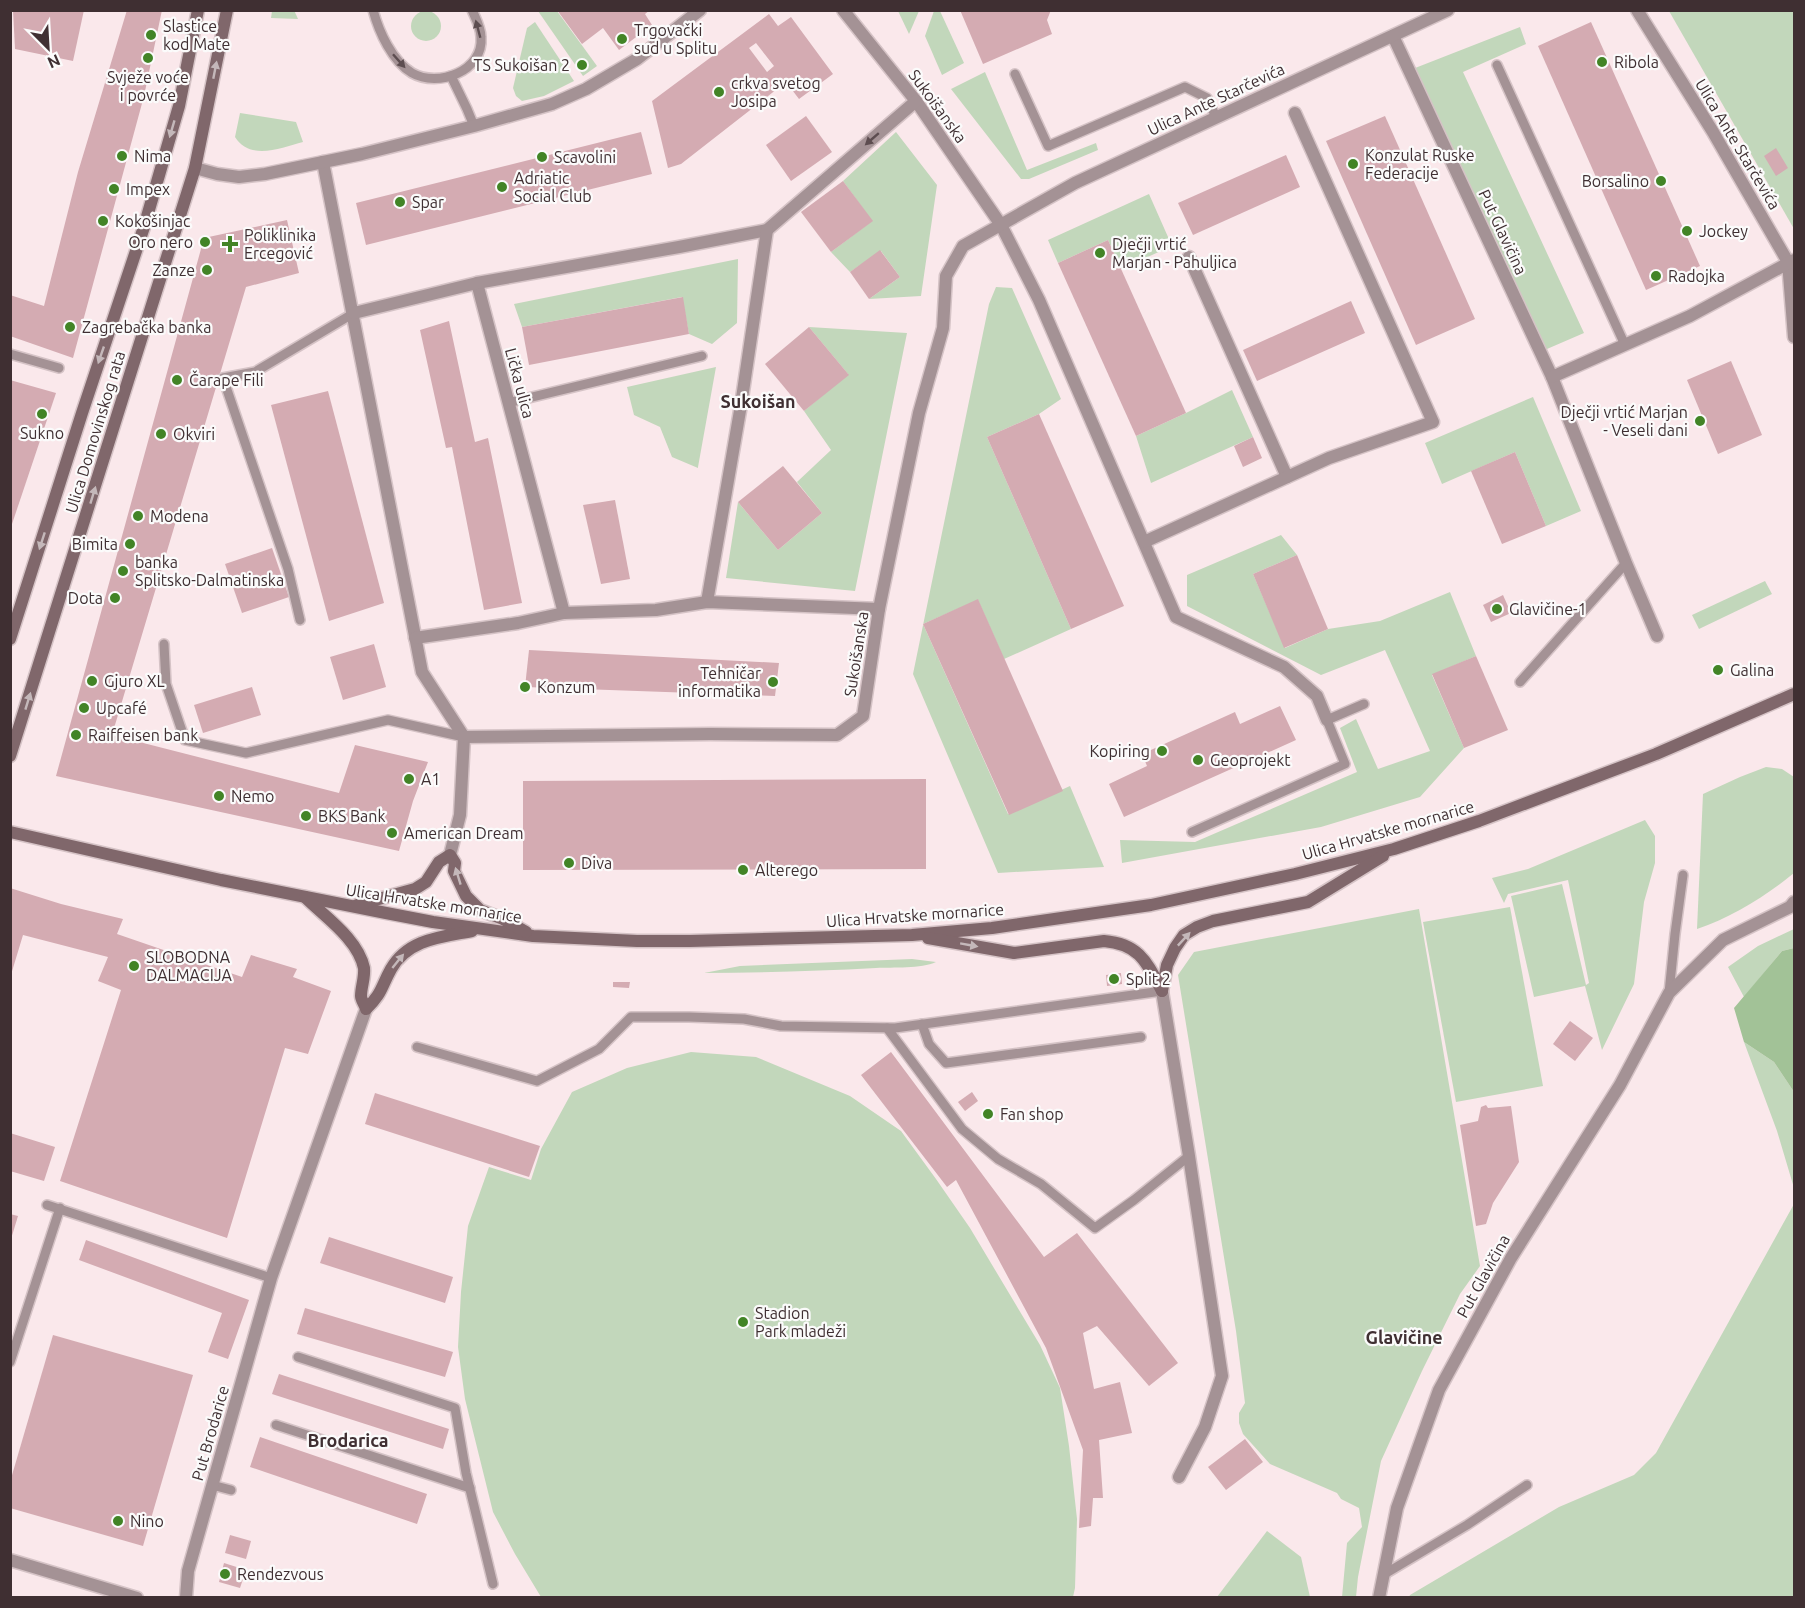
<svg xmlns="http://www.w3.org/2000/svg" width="1805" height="1608" font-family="Ubuntu,sans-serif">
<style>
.green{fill:#c2d7bb}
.forest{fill:#a2c297}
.building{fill:#d4abb2;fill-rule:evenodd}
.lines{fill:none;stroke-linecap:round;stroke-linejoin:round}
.lane-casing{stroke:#d5c3c6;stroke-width:12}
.street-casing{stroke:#d5c3c6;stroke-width:15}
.secondary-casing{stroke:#d5c3c6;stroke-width:15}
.lane{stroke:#a49295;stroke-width:9}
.street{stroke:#a49295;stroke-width:12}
.secondary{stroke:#80676b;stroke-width:12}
.oneway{fill:#5d4d50}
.oneway2{fill:#c4b8ba}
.poi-dot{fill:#428426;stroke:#fbfbfb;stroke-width:2}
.labels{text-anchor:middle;stroke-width:4.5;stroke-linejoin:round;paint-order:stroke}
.poi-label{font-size:16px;fill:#3f2f32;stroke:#fbfbfb;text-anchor:start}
.street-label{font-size:16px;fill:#3f2f32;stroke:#fbfbfb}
.neighbourhood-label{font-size:18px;font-weight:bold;fill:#3f2f32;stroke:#fbfbfb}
</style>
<rect width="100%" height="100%" fill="#fae8eb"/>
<!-- green -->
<g class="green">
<polygon points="294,10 298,19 271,18 272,11"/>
<circle cx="426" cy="26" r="15"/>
<polygon points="538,11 557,11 597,66 583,76"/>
<polygon points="898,11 919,11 909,34"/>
<polygon points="934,11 940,11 964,63 942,75 925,36"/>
<polygon points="1669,11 1794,11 1794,229"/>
<polygon points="535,22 574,81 544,96 522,101 516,96 513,88 527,28"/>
<polygon points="1520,27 1526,44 1463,72 1584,333 1540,352 1410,70"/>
<polygon points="985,72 1027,170 1096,143 1098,150 1029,179 1021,179 951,89"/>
<path d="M 240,113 L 296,122 L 303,142 C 281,148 250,161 235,137 Z"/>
<polygon points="896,132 937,185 921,296 869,299 900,277 881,251 850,272 831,252 872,221 843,181"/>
<polygon points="1149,194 1172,246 1121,269 1108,240 1058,263 1048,240"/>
<polygon points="738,259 737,323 712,344 689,334 682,297 522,327 514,304"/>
<polygon points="996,287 1012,288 1061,399 1039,414 987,437 1071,629 1004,659 978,600 923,624 1008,814 1070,786 1104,867 998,873 913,674 989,304"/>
<polygon points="809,327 907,333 855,591 726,578 738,502 778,550 822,513 797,482 831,450 804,411 848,374"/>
<polygon points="716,367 698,467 698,468 672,457 660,427 634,415 627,387"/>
<polygon points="1232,390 1253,437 1151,483 1136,436 1186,413"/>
<polygon points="1533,397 1581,511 1546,526 1515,452 1442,484 1425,443"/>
<polygon points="1281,535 1297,555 1253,574 1285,648 1328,629 1380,621 1450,592 1476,656 1432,675 1464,748 1420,797 1321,827 1122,863 1120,840 1195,842 1357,772 1340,728 1356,719 1378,769 1430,751 1385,650 1321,675 1187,606 1187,575"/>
<polygon points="1765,581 1772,594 1699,629 1692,615"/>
<path d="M 1766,767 L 1782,769 L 1794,777 L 1794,873 C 1766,896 1732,917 1697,929 L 1703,794 L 1740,777 Z"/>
<polygon points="1645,820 1655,836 1655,863 1644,902 1634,984 1602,1050 1585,986 1534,997 1511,896 1562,884 1586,985 1589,983 1568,880 1508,894 1504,903 1492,878 1528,869"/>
<polygon points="1510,907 1543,1086 1456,1102 1423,922"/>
<polygon points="1419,909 1480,1266 1460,1294 1422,1371 1381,1461 1358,1577 1356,1597 1342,1597 1347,1543 1362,1527 1359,1508 1341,1499 1337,1493 1270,1464 1243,1434 1239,1423 1239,1413 1245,1403 1236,1331 1178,975 1194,952"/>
<polygon points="1794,929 1794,948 1782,951 1744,997 1728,967 1758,946"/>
<path d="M 912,959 L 936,962 C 921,969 893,967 876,968 C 819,971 761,973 704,973 L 740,966 Z"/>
<polygon points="1744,1042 1774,1062 1794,1092 1794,1188 1777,1131"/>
<polygon points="691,1052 756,1057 850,1096 901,1131 936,1179 970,1228 1040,1345 1060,1388 1069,1446 1077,1519 1075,1588 1073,1597 541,1597 515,1554 493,1512 465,1399 458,1347 461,1292 468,1226 489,1167 531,1180 541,1149 572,1092 627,1068"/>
<polygon points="1794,1204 1794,1597 1409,1597 1410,1595 1559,1507 1634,1475 1656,1453"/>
<polygon points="1267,1531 1301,1557 1310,1597 1217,1597"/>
</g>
<!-- forest -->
<polygon class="forest" points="1794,948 1794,1092 1774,1062 1744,1042 1734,1008 1782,951"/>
<!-- building -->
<g class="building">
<polygon points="13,10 84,10 73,61 15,49"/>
<polygon points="127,10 162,10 144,96 73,358 10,336 10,295 44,306 78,172"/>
<polygon points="557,10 650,10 645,14 652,25 619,50 603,28 582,44"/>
<polygon points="960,10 1051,10 1047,20 1052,34 983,64"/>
<path d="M 769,14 L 778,26 L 791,17 L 833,74 L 799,99 L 786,82 L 681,164 L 668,168 L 652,101 ZM 756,43 L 774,66 L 767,72 L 749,48 Z"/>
<polygon points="1591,22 1700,266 1646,290 1538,46"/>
<polygon points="582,58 589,67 582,72 576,63"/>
<polygon points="806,116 832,152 791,181 766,145"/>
<polygon points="1385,116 1475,319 1416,345 1326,141"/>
<polygon points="641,132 652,174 366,245 356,203"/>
<polygon points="1776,148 1788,168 1776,176 1764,156"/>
<polygon points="1286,155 1300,187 1193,235 1178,203"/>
<polygon points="843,181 873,221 831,252 801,212"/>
<polygon points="287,220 299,273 246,287 112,735 339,793 355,745 428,762 413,801 399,851 56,776 204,238"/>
<polygon points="1108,240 1186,413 1136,436 1058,263"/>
<polygon points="880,250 900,277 869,299 850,272"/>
<polygon points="683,297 689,334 529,365 522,327"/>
<polygon points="1351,301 1365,333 1257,381 1243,350"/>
<polygon points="449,321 475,442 488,438 522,603 484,610 452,447 446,448 420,330"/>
<polygon points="809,327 849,375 804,411 765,364"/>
<polygon points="1731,361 1762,435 1718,454 1687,380"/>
<polygon points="10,380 56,393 11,527 10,527"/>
<polygon points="328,391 384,603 329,621 271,405"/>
<polygon points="1039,414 1124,606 1071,629 987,437"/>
<polygon points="1253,437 1262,458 1243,467 1234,446"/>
<polygon points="1515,452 1546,526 1502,544 1471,471"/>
<polygon points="783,466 822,513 778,550 738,502"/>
<polygon points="615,500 630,579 601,584 583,505"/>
<polygon points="272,548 289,597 242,613 225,564"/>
<polygon points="1297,555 1328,629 1284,648 1253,574"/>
<polygon points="1503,595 1511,613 1491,622 1483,605"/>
<polygon points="978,599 1063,791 1009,815 923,624"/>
<polygon points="374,644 386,687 343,700 330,657"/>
<polygon points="529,650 779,663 775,696 525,687"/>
<polygon points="1476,656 1508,730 1464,748 1432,674"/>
<polygon points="252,687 261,715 203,733 194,705"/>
<polygon points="1280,706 1296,740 1124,817 1109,784 1147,766 1142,754 1235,712 1240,724"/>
<polygon points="926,779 926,869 523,870 523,781"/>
<polygon points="10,888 61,904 123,919 117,934 242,977 251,955 297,969 293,977 331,991 308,1054 285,1048 227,1238 60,1181 121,990 98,981 108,957 23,935 10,978"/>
<polygon points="1121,973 1122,984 1107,986 1106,975"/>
<polygon points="613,982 630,982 629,988 613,987"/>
<polygon points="1570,1021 1593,1038 1575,1061 1553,1044"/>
<polygon points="891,1052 1044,1257 1077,1233 1178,1363 1149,1386 1097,1326 1083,1333 1094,1389 1120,1382 1132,1433 1099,1440 1103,1498 1093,1498 1091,1526 1079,1528 1083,1450 1046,1348 956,1180 947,1187 861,1075"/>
<polygon points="972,1092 978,1101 965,1111 958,1102"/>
<polygon points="375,1093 540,1146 529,1177 365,1124"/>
<polygon points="1486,1105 1488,1108 1511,1106 1519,1162 1493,1203 1486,1224 1476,1226 1460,1125 1478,1121 1481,1107"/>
<polygon points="993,1109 994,1117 983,1119 982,1111"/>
<polygon points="10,1133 55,1147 44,1181 10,1171"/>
<polygon points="10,1214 18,1216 11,1239 10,1239"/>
<polygon points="329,1237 453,1277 445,1303 320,1263"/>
<polygon points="86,1240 249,1300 228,1359 208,1352 222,1313 79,1260"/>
<polygon points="305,1308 453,1352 445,1377 297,1334"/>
<polygon points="53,1335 193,1375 143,1546 10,1508 10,1482"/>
<polygon points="279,1374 449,1429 443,1449 272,1394"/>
<polygon points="260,1437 427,1494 417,1524 250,1467"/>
<polygon points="1245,1439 1263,1462 1226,1490 1208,1467"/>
<polygon points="230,1535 251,1541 246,1559 225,1553"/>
<polygon points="224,1563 246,1570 240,1588 219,1582"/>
</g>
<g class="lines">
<defs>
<g id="lane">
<path d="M 373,10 C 379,32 392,61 412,73 C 438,88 484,71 481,37 C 481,28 476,19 472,10"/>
<polyline points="1497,65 1625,345"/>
<polyline points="1015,74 1048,146 1185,87 1207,98 1216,117"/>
<polyline points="451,76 467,109 474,126"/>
<polyline points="10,354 59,368"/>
<polyline points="508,403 702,356"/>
<polyline points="300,620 288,569 223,378 255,372 354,313"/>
<polyline points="164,644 166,684 185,740 246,753 388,720 464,737"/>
<polyline points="1520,682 1626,563"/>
<polyline points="1192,832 1345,764 1327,720 1364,704"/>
<polyline points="1669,993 1675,934 1683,875"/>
<polyline points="922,1024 929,1044 946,1063 1141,1037"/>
<polyline points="887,1028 962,1129 998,1159 1041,1184 1095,1228 1134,1200 1189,1156"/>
<polyline points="417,1047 537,1081 599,1049 631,1017 689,1017 744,1019 781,1026 895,1028 1162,991"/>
<polyline points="47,1205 271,1278"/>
<polyline points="298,1357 455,1408 466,1473 493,1584"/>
<polyline points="10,1362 60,1208"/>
<polyline points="276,1425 470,1488"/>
<polyline points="212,1485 231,1490"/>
<polyline points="1383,1575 1467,1525 1527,1485"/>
</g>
<g id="street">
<polyline points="843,10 916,101 1001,225 1039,300 1176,617 1284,667 1317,696 1327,720"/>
<polyline points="1637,10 1713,132 1788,262 1794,337"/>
<polyline points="1393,36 1552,377 1626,563 1657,636"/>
<polyline points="323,162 422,672 464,737 460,815 450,855"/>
<polyline points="195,168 217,174 239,177 265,174 362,154 474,126 552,104 586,89 637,59 700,10"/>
<polyline points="1189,257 1287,477"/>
<polyline points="477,283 564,613"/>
<polyline points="354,313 477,283 679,247 767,230 916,101"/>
<polyline points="1552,377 1690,316 1794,260"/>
<polyline points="1144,542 1329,458 1433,422 1295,113"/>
<polyline points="707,602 741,405 767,230"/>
<polyline points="415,638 518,623 564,613 656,610 707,602 879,609"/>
<polyline points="464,737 710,734 837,735 863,716 879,609 919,413 943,328 946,276 963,246 1075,183 1448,10"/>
<polyline points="1162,991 1189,1156 1222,1376 1205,1427 1179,1477"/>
<polyline points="10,1560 137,1598"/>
<polyline points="186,1598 188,1571 271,1278 366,1009"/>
<polyline points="1379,1598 1397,1508 1439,1390 1511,1258 1620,1085 1669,993 1723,940 1790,907 1794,902"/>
</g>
<g id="secondary">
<polyline points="10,639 82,413 144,227 179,106 198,10"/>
<polyline points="10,756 195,168 227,10"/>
<polyline points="10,832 221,880 386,913 433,922 533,936 637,941 690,941 912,935 992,928 1151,905 1295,874 1394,849 1479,821 1656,754 1794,694"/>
<path d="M 305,897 C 325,917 358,939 364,968 C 365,978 361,987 361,996 C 361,1000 365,1005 366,1009 C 382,994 381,987 391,969 C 408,939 441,937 472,931"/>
<polyline points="357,905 415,889 426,882 439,862 450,855 455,863 454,871 466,896 480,910 503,919 526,932"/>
<path d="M 928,938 L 1014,953 L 1104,941 C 1140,944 1147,963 1162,991"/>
<polyline points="1162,991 1167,965 1175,948 1184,935 1197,927 1213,921 1308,902 1383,856"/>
</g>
</defs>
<!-- lane casing -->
<use href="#lane" class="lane-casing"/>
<!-- street casing -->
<use href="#street" class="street-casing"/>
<!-- secondary casing -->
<use href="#secondary" class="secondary-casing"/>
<!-- lane -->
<use href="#lane" class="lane"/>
<!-- street -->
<use href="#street" class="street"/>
<!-- secondary -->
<use href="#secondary" class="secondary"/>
</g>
<!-- one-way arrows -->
<defs><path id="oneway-solid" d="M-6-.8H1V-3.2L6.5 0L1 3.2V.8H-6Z" transform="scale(1.5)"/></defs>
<g class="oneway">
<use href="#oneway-solid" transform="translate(478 29) rotate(-105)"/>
<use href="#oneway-solid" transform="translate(399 61) rotate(48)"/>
<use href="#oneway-solid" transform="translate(872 139) rotate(139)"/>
</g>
<g class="oneway2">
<use href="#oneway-solid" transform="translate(215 70) rotate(-79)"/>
<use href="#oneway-solid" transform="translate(172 129) rotate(106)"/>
<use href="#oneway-solid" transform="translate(101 355) rotate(109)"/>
<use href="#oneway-solid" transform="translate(93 495) rotate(-73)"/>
<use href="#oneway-solid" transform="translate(42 541) rotate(108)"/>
<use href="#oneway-solid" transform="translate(28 701) rotate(-73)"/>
<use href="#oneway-solid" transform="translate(458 876) rotate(-107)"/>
<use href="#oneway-solid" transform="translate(1184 939) rotate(-47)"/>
<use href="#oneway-solid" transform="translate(969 945) rotate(10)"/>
<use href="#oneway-solid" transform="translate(398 961) rotate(-51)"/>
</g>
<!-- markers -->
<g class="poi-dot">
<circle cx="151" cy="35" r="6"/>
<circle cx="622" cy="39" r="6"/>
<circle cx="148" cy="58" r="6"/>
<circle cx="1602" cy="62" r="6"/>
<circle cx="582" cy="65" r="6"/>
<circle cx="719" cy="92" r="6"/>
<circle cx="122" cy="156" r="6"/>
<circle cx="542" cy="157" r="6"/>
<circle cx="1353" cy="164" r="6"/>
<circle cx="1661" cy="181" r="6"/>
<circle cx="502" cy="187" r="6"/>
<circle cx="114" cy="189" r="6"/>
<circle cx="400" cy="202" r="6"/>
<circle cx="103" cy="221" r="6"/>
<circle cx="1687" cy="231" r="6"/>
<circle cx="205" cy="242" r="6"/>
<path d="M227 235h6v6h6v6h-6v6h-6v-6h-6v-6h6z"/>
<circle cx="1100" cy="253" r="6"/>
<circle cx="207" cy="270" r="6"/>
<circle cx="1656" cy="276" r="6"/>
<circle cx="70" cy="327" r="6"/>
<circle cx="177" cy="380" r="6"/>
<circle cx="42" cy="414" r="6"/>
<circle cx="1700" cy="421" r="6"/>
<circle cx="161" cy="434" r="6"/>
<circle cx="138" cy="516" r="6"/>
<circle cx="130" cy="544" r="6"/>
<circle cx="123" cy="571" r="6"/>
<circle cx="115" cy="598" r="6"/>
<circle cx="1497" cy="609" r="6"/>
<circle cx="1718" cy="670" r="6"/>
<circle cx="92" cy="681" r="6"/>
<circle cx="773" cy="682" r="6"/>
<circle cx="525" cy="687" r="6"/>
<circle cx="84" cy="708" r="6"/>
<circle cx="76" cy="735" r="6"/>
<circle cx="1162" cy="751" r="6"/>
<circle cx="1198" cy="760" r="6"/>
<circle cx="409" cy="779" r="6"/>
<circle cx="219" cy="796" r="6"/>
<circle cx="306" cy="816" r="6"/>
<circle cx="392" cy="833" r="6"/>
<circle cx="569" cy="863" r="6"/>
<circle cx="743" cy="870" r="6"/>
<circle cx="134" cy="966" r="6"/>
<circle cx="1114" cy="979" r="6"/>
<circle cx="988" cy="1114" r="6"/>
<circle cx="743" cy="1322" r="6"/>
<circle cx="118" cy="1521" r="6"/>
<circle cx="225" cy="1574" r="6"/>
</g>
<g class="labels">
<!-- poi labels -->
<g class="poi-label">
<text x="163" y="32">Slastice<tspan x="163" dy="18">kod Mate</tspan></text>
<text x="634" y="36">Trgovački<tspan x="634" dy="18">sud u Splitu</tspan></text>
<text x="1614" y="68">Ribola</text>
<text x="570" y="71" text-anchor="end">TS Sukoišan 2</text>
<text x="148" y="83" text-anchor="middle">Svježe voće<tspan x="148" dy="18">i povrće</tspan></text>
<text x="731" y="89">crkva svetog<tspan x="731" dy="18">Josipa</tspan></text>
<text x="1365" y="161">Konzulat Ruske<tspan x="1365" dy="18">Federacije</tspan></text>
<text x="134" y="162">Nima</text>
<text x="554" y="163">Scavolini</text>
<text x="514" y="184">Adriatic<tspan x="514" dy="18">Social Club</tspan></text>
<text x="1649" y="187" text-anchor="end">Borsalino</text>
<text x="126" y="195">Impex</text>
<text x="412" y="208">Spar</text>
<text x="115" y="227">Kokošinjac</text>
<text x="1699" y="237">Jockey</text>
<text x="244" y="241">Poliklinika<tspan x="244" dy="18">Ercegović</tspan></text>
<text x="193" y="248" text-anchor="end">Oro nero</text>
<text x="1112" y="250">Dječji vrtić<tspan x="1112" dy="18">Marjan - Pahuljica</tspan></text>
<text x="195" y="276" text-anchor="end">Zanze</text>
<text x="1668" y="282">Radojka</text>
<text x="82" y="333">Zagrebačka banka</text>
<text x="189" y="386">Čarape Fili</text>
<text x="1688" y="418" text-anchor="end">Dječji vrtić Marjan<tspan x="1688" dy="18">- Veseli dani</tspan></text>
<text x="42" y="439" text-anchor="middle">Sukno</text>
<text x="173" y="440">Okviri</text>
<text x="150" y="522">Modena</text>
<text x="118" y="550" text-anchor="end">Bimita</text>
<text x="135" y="568">banka<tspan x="135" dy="18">Splitsko-Dalmatinska</tspan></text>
<text x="103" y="604" text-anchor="end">Dota</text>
<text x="1509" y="615">Glavičine-1</text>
<text x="1730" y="676">Galina</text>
<text x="761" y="679" text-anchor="end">Tehničar<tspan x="761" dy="18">informatika</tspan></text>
<text x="104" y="687">Gjuro XL</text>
<text x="537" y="693">Konzum</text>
<text x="96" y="714">Upcafé</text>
<text x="88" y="741">Raiffeisen bank</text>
<text x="1150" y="757" text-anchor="end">Kopiring</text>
<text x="1210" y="766">Geoprojekt</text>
<text x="421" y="785">A1</text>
<text x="231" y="802">Nemo</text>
<text x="318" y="822">BKS Bank</text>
<text x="404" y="839">American Dream</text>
<text x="581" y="869">Diva</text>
<text x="755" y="876">Alterego</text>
<text x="146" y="963">SLOBODNA<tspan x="146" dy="18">DALMACIJA</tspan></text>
<text x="1126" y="985">Split 2</text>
<text x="1000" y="1120">Fan shop</text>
<text x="755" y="1319">Stadion<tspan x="755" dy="18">Park mladeži</tspan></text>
<text x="130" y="1527">Nino</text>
<text x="237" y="1580">Rendezvous</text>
</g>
<!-- street labels -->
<g class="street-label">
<text transform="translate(1216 99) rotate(-25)" y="6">Ulica Ante Starčevića</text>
<text transform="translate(938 106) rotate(54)" y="6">Sukoišanska</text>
<text transform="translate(1738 144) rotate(59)" y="6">Ulica Ante Starčevića</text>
<text transform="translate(1503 232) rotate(65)" y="6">Put Glavičina</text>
<text transform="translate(520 383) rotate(75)" y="6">Lička ulica</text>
<text transform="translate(95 432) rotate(-73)" y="6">Ulica Domovinskog rata</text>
<text transform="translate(856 654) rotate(-81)" y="6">Sukoišanska</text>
<text transform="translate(1388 830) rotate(-16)" y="6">Ulica Hrvatske mornarice</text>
<text transform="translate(434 903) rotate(9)" y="6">Ulica Hrvatske mornarice</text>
<text transform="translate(915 915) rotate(-4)" y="6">Ulica Hrvatske mornarice</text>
<text transform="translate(1483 1276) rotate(-61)" y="6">Put Glavičina</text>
<text transform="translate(210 1433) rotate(-74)" y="6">Put Brodarice</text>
</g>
<!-- neighbourhood labels -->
<g class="neighbourhood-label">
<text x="758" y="408">Sukoišan</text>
<text x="1404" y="1344">Glavičine</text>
<text x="348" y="1447">Brodarica</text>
</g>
</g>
<!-- border -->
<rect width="1805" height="1608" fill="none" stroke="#3f2f32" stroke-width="24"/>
<!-- north arrow -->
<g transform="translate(48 48) rotate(156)" stroke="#fbfbfb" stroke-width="4.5" paint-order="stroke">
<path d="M0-4.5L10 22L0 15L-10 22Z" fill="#3f2f32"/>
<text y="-9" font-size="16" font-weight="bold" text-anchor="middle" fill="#3f2f32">N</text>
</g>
</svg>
